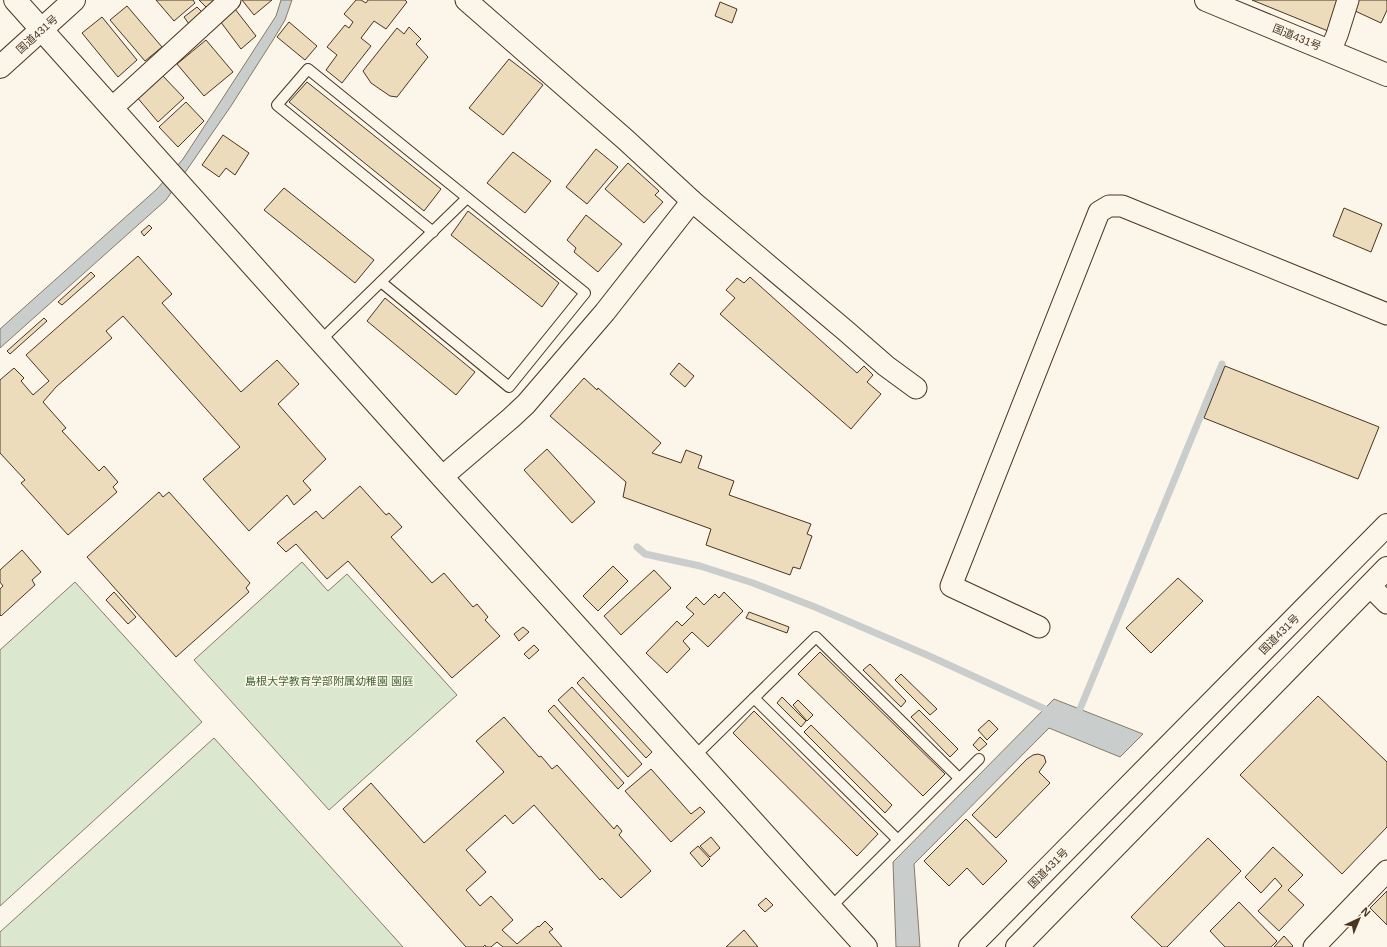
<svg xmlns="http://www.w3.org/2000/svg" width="1387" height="947" font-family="Helvetica,'Noto Sans JP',sans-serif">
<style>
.green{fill:#dce7d0;stroke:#887966}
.water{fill:#c9cecd;stroke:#887966}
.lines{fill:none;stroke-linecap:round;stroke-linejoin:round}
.stream{stroke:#c9cecd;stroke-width:7}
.building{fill:#ecdcbc;stroke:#4a3520}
.service-casing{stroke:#4a3520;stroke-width:12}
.minor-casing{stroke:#4a3520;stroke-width:23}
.tertiary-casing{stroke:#4a3520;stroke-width:24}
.trunk-casing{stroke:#4a3520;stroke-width:24}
.service{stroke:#fbf6e9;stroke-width:10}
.minor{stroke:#fbf6e9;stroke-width:21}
.tertiary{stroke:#fbf6e9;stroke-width:22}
.trunk{stroke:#fbf6e9;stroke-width:22}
.labels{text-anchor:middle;stroke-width:3;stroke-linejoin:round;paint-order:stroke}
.street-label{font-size:11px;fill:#4a3520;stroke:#fbf6e9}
.park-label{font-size:11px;fill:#436837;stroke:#fbf6e9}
</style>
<rect width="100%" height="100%" fill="#fbf6e9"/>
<!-- green -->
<g class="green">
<polygon points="302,562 328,591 347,574 457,695 329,810 194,660"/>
<polygon points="75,582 202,722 0,906 0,650"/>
<polygon points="214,738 403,947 0,947 0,932"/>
</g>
<!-- water -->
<g class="water">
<polygon points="281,0 292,0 285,20 273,40 231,106 166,200 0,348 0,329 157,189 183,159 215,110 276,16"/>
<polygon points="1054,699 1143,734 1120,757 1049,728 914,864 920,947 896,947 893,862"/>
</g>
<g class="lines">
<!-- stream -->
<g class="stream">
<polyline points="637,547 645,554 700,566 753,583 815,607 927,655 1045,709"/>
<polyline points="1080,709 1222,364"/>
</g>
</g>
<!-- building -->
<g class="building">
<polygon points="156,0 193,0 195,3 174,21"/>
<polygon points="199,0 215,0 207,8"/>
<polygon points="242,0 272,0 254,15"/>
<polygon points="356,0 361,0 366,3 368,0 405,0 407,2 386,29 374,21 361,38 371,46 342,83 326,70 337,55 327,47 345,25 349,28 353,22 344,14"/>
<polygon points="1252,0 1340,0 1328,31"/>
<polygon points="1358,0 1387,0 1387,10 1381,23 1353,10"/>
<polygon points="720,2 737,9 732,23 715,16"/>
<polygon points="127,6 162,47 145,61 110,20"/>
<polygon points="197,7 203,13 189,24 184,17"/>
<polygon points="235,9 256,36 241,49 220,21"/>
<polygon points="102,17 137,60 118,77 82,33"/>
<polygon points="289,22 317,46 305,60 277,37"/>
<polygon points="409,27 421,39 416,44 428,57 397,97 390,96 371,83 363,71 397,28 404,34"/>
<polygon points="206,40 233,72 204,96 177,64"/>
<polygon points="509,59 543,85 503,135 469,108"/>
<polygon points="161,74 184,98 158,122 136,96"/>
<polygon points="307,82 441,189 424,211 289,102"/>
<polygon points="186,102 204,121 178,147 159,127"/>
<polygon points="223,135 249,153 235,175 226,168 219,177 202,165"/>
<polygon points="596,149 618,167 587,204 566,187"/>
<polygon points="513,152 551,181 525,213 487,183"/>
<polygon points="628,163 659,191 655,195 663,202 644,223 605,189"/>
<polygon points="284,188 374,260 355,283 264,210"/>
<polygon points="1344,208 1382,224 1371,252 1333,236"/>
<polygon points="468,211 559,283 542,307 451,235"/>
<polygon points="586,215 622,244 598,272 574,252 576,248 567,240"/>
<polygon points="149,225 152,228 144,236 141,232"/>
<polygon points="138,256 172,294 162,303 241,392 277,360 299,384 278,404 326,459 303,481 311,490 294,505 287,495 249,531 203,479 240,447 123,316 106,331 112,338 56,387 43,402 66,428 62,431 99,471 104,466 118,482 113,487 117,492 68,535 21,483 25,480 0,453 0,380 14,368 24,378 21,381 33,395 49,381 26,355"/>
<polygon points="91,272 95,276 62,305 58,302"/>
<polygon points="750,277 857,373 864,366 873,375 867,382 881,394 851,429 720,314 735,298 726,290 737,278 744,283"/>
<polygon points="385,298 475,372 456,395 367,321"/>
<polygon points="44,318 47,321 10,354 7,351"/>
<polygon points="679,363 694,376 685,387 670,374"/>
<polygon points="1225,366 1379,427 1358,479 1204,418"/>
<polygon points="584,378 597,390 598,388 661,443 652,453 681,463 686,450 702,456 698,468 734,481 729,495 811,524 807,534 812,536 800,569 793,567 790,575 706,545 711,529 623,497 626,482 550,416"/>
<polygon points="547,449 595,502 572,523 524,470"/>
<polygon points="360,486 386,515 389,513 402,527 391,537 432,583 444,573 473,607 477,604 488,617 485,620 500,636 452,678 348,561 327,579 296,544 286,552 277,543 316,511 323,519"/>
<polygon points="159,492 163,497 169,492 250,583 246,588 249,592 176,657 87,557"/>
<polygon points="22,550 41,572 32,580 35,585 1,616 0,615 0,589 3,586 0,582 0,570"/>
<polygon points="613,566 628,581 598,611 583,596"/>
<polygon points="654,570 671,588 621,635 604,616"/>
<polygon points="1178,578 1203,601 1151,653 1126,628"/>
<polygon points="114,592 136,617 128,624 106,600"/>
<polygon points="724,592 743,611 708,647 692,632 683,641 690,649 667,673 646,653 677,621 682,626 694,614 686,607 696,597 704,605 715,594 719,598"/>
<polygon points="749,612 789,627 787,633 746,618"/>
<polygon points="523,627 529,632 519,641 514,634"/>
<polygon points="534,645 539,650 529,659 524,654"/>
<polygon points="820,652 945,774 923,796 798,674"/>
<polygon points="870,664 906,701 901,707 863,670"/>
<polygon points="901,674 937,709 930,715 895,680"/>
<polygon points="583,677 652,752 646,758 577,683"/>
<polygon points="572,687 642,764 628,777 558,700"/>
<polygon points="1318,696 1387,762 1387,827 1342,874 1240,775"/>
<polygon points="782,697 806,721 801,727 777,703"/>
<polygon points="798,700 813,715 807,721 793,705"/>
<polygon points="554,705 624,783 618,789 548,711"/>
<polygon points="919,710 958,749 950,757 911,717"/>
<polygon points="754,711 878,834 857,856 733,733"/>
<polygon points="504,717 539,757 541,756 552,769 557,765 614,829 617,825 622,831 619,835 651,871 621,898 602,878 600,880 534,805 513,824 505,815 466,850 486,872 466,890 480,906 491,896 513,920 502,930 517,944 538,926 539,927 545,921 553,929 549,932 562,947 503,947 497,942 491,947 486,947 485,945 483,947 466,947 343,809 371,783 424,843 504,772 476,741"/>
<polygon points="989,720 998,729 987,740 978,730"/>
<polygon points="811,725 892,805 885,813 804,732"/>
<polygon points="980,737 987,744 979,751 973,745"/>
<polygon points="1038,754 1044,756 1046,762 1039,772 1050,783 996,838 972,815 1027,759 1033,755"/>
<polygon points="651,769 691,814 700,807 705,812 671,842 625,791"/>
<polygon points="966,819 1007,861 983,885 967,868 949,886 924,861"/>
<polygon points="711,837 720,848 710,857 700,846"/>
<polygon points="1208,838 1241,871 1167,947 1162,947 1131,917"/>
<polygon points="698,846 710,859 702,867 690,853"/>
<polygon points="1273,847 1303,875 1288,890 1304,905 1279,931 1258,911 1282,886 1275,878 1261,893 1245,877"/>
<polygon points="1387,891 1387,925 1370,908"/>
<polygon points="766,898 773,905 765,912 758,905"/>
<polygon points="1239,902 1277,941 1271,947 1225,947 1210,931"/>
<polygon points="744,930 758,947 726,947"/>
<polygon points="1284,936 1293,946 1292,947 1274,947"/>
</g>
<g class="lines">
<defs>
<g id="service">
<polyline points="381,282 509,387 585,293 308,69 277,105 433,232"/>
<polyline points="320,341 467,198"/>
<polyline points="754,698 898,840"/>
<polyline points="695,756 816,637 959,778"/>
<polyline points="830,908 979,759"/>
</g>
<g id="minor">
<polyline points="466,0 626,140 692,201"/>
<polyline points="1330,51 1337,35 1348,0"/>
<polyline points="112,108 230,0"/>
<polyline points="442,477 511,418 526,404 605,312 692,201 846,331 886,366 916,388"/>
<polyline points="1370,586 1387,603"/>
<polyline points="1039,627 951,586 1099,212 1109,206 1122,206 1387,314"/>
<polyline points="1314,947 1387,871"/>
</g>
<polyline id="tertiary" points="15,0 442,477 866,947"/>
<g id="trunk">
<polyline points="1206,0 1387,75"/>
<polyline points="0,67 74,0"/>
<polyline points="970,947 1387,525"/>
<polyline points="1017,947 1387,568"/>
</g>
</defs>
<!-- service casing -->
<use href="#service" class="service-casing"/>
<!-- minor casing -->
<use href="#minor" class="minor-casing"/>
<!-- tertiary casing -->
<use href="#tertiary" class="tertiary-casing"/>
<!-- trunk casing -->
<use href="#trunk" class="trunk-casing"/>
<!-- service -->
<use href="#service" class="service"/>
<!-- minor -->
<use href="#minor" class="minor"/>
<!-- tertiary -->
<use href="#tertiary" class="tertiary"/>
<!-- trunk -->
<use href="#trunk" class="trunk"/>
</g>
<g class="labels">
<!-- street labels -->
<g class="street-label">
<text transform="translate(37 34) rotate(-42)" y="4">国道431号</text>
<text transform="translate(1297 37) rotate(22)" y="4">国道431号</text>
<text transform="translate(1279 634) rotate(-45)" y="4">国道431号</text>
<text transform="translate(1048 868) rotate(-45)" y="4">国道431号</text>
</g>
<!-- park labels -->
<g class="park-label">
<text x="329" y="685">島根大学教育学部附属幼稚園 園庭</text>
</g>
</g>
<!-- north arrow -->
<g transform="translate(1359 919) rotate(44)" stroke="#fbf6e9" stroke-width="3" paint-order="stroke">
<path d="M0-3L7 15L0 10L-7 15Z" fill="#4a3520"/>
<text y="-6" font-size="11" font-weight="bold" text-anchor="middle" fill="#4a3520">N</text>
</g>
</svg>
